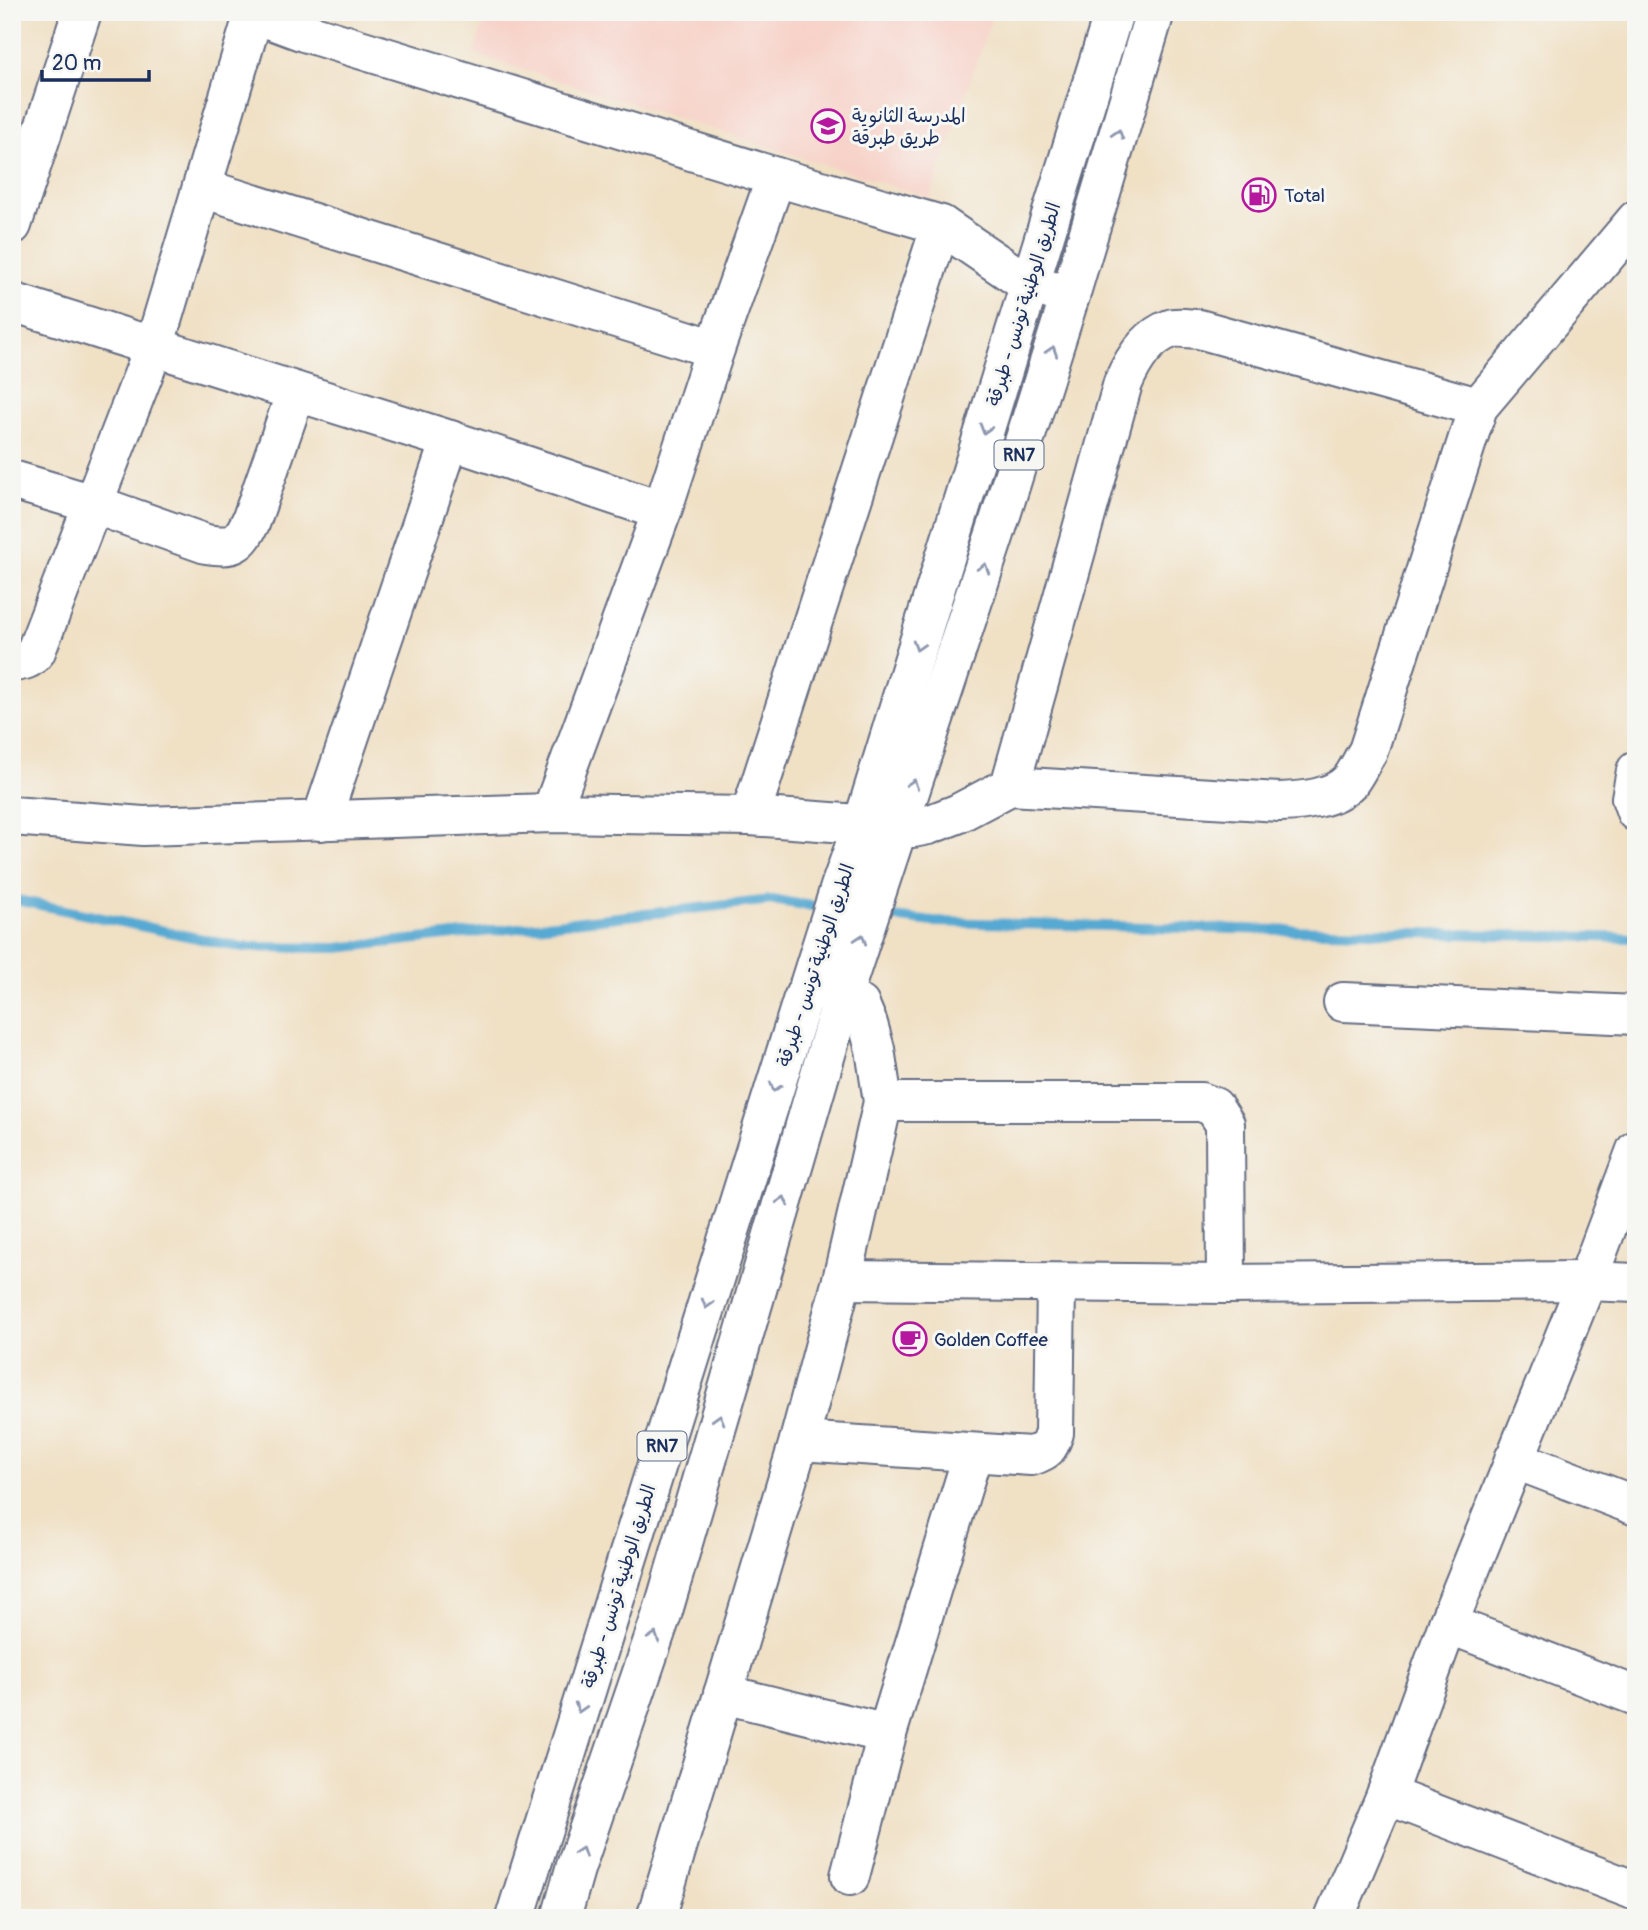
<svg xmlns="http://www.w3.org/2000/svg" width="1648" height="1930" font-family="Pangolin,'Playpen Sans Arabic',sans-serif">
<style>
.built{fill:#f7d1c7}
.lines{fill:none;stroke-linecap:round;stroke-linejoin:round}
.stream{stroke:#57a9d2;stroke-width:10}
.minor-casing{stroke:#666d82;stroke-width:42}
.major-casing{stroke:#666d82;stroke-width:42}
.minor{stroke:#fff;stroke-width:38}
.major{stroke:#fff;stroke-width:38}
.oneway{stroke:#8d97ae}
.labels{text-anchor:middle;stroke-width:6;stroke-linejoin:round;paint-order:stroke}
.shield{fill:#f6f6f2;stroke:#5d6b8a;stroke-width:2}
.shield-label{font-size:18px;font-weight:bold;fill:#1b2f5e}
.poi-label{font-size:19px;fill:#1b2f5e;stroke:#f6f6f2;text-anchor:start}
.street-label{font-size:19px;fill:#1b2f5e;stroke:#f6f6f2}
</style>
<rect width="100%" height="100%" fill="#f6f6f2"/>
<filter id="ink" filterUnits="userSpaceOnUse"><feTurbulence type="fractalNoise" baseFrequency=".0143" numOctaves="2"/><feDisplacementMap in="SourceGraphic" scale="14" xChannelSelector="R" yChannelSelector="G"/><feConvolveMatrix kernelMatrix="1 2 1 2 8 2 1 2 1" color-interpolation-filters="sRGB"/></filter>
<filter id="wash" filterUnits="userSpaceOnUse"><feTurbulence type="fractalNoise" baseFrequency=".00686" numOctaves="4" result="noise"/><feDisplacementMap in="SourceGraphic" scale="28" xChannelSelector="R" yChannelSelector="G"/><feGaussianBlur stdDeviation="1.57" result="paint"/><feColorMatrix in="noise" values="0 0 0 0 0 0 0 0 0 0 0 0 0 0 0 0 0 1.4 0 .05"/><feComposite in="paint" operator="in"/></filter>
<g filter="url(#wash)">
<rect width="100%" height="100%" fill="#f0e0c4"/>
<!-- built -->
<polygon class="built" points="486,12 994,12 930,198 474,54"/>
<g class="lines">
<!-- stream -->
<g class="stream">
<polyline points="12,899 240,947 337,948 772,900 826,908"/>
<polyline points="876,915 933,922 1636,938"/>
</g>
</g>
</g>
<g filter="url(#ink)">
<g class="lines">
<defs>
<g id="minor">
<polyline points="250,12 304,32 776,177 941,225 1028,284 1070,296"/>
<polyline points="202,188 715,349"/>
<polyline points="12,225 82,12"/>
<polyline points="12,302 450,440 662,511"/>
<path d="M 12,480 L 93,504 L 206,544 C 234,548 239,545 251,521 L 296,392"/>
<path d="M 12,662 C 23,661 29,660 36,651 L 154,347 L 254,13"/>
<polyline points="1636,771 1631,798 1636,812"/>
<path d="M 1010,786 L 1123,383 C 1132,362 1147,337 1170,329 C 1178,326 1190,329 1199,329 L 1478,407"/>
<polyline points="551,813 662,511 715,349 776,177"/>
<path d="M 12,816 L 143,826 L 551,813 L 750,816 L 913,828 L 928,825 L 957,814 L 1010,786 L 1280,802 C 1303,801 1333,799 1350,781 C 1357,772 1362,760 1368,751 L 1478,407 L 1636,220"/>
<polyline points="750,816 941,225"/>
<polyline points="321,821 450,440"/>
<polyline points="1343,1002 1636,1015"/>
<polyline points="883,1102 1201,1102 1214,1107 1225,1124 1226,1284"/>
<polyline points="842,1280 1226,1284 1587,1281 1636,1283"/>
<path d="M 799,1441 L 1031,1456 C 1047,1451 1049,1448 1054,1433 L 1056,1284"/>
<polyline points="1514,1459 1636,1506"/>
<polyline points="1448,1624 1636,1696"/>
<polyline points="723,1694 887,1734"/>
<polyline points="1386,1795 1636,1891"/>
<polyline points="850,1876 887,1734 973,1453"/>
<polyline points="656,1918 799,1441 842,1280 883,1102 875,1049 868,1024 860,1005 812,986"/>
<polyline points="1334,1918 1386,1795 1448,1624 1587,1281 1636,1150"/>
</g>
<g id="major">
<polyline points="515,1918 802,1001 809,985 840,887 863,823 1114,12"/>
<polyline points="561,1918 575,1869 663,1611 847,982 995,534 1070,296 1155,12"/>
</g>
</defs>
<!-- minor casing -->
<use href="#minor" class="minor-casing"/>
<!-- major casing -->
<use href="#major" class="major-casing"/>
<!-- minor -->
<use href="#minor" class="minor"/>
<!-- major -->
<use href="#major" class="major"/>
</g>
<!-- one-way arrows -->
<defs><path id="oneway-chevron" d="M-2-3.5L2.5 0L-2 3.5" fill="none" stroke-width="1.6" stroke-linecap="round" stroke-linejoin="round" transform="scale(1.75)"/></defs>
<g class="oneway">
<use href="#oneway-chevron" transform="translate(1118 134) rotate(-73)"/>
<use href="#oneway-chevron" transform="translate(1052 351) rotate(-72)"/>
<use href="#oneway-chevron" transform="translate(985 429) rotate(107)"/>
<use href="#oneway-chevron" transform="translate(984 568) rotate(-72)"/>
<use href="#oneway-chevron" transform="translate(918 646) rotate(107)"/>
<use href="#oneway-chevron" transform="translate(913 784) rotate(-72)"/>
<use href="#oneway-chevron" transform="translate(861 939) rotate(-72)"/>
<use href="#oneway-chevron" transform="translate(775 1087) rotate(107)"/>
<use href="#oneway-chevron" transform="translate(783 1201) rotate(-74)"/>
<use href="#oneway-chevron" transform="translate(707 1304) rotate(107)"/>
<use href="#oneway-chevron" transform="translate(719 1419) rotate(-74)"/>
<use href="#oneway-chevron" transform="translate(654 1637) rotate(-71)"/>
<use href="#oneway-chevron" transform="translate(580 1708) rotate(107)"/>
<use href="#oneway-chevron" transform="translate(581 1852) rotate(-71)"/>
</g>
</g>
<!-- icons -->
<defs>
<symbol id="school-ring" viewBox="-11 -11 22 22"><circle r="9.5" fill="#f6f6f2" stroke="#b5179e" stroke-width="1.5"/><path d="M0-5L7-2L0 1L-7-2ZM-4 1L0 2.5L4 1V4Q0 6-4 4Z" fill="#b5179e"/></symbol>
<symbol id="fuel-ring" viewBox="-11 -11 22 22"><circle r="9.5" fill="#f6f6f2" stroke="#b5179e" stroke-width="1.5"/><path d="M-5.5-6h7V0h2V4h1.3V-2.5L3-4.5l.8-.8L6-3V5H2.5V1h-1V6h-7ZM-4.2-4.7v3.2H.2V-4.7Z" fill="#b5179e"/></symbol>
<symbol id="cafe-ring" viewBox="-11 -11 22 22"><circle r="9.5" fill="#f6f6f2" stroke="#b5179e" stroke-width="1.5"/><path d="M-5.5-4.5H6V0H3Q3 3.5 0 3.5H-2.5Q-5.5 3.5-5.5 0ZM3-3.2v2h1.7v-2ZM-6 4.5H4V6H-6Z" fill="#b5179e"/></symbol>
</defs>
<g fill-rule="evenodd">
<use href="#school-ring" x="809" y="107" width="38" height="38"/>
<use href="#fuel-ring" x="1240" y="176" width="38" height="38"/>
<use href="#cafe-ring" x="891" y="1320" width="38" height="38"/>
</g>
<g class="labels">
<!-- shield labels -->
<g class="shield">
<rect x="994.5" y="440.5" width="49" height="29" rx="5"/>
<rect x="637.5" y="1431.5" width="49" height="29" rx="5"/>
</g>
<g class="shield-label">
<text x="1019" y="461">RN7</text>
<text x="662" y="1452">RN7</text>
</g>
<!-- poi labels -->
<g class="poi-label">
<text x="852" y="122">المدرسة الثانوية<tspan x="852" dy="22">طريق طبرقة</tspan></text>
<text x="1284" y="202">Total</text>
<text x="934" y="1346">Golden Coffee</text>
</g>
<!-- street labels -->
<g class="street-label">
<text transform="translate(1023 304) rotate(-73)" y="7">الطريق الوطنية تونس - طبرقة</text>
<text transform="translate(815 965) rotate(-72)" y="7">الطريق الوطنية تونس - طبرقة</text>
<text transform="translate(618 1586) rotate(-73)" y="7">الطريق الوطنية تونس - طبرقة</text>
</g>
</g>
<!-- margin -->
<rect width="1648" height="1930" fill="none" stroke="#f6f6f2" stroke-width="42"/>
<!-- scale -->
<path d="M42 70v10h107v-10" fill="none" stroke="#1b2f5e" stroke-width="3.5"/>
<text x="52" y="70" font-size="21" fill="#1b2f5e" stroke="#f6f6f2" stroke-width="5" paint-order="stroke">20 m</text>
</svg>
